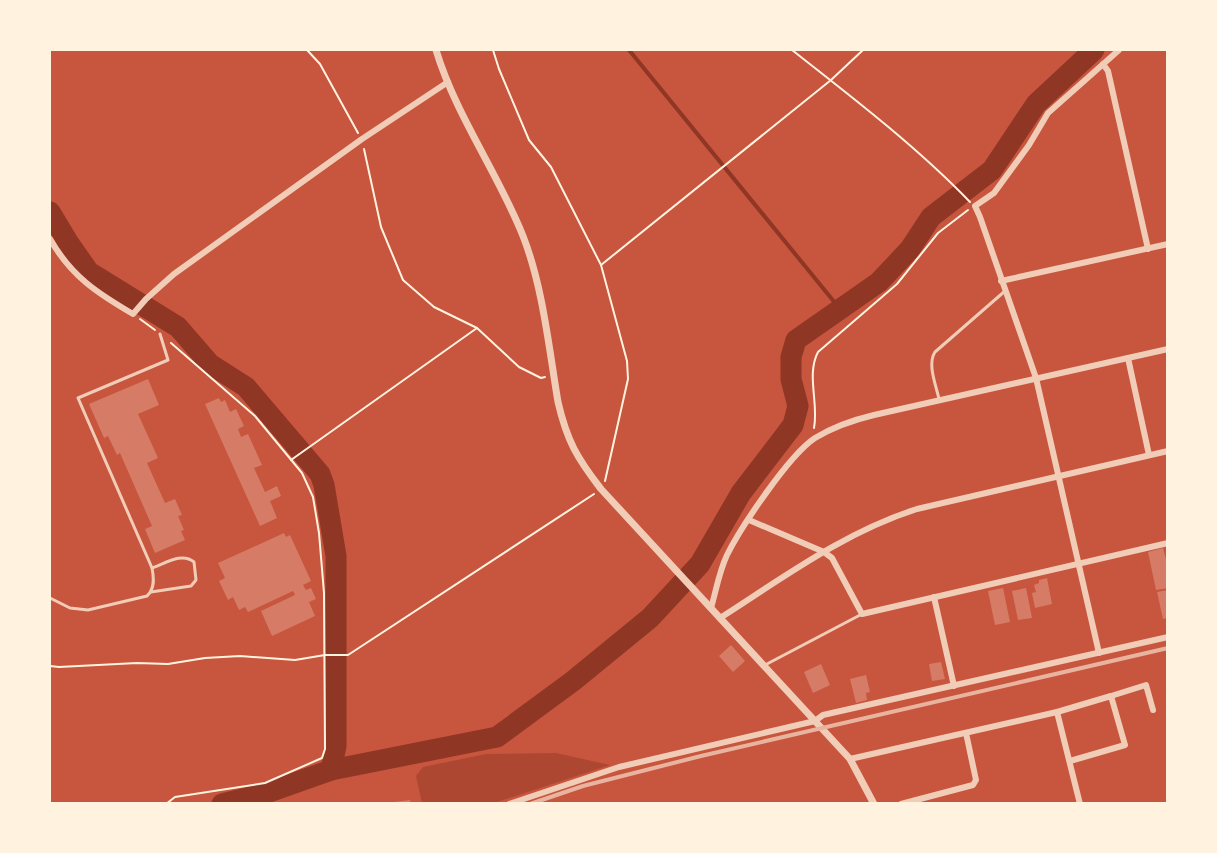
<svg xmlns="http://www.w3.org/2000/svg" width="1217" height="853" font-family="Mulish,sans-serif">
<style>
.green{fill:#ae4732}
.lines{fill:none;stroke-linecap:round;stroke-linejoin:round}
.stream{stroke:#8f3625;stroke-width:4}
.river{stroke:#8f3625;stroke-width:21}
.building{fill:#d67c66}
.path{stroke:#fff3e0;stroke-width:2}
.service{stroke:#f1ccb7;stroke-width:3}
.minor{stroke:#f1ccb7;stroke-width:6}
.tertiary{stroke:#f1ccb7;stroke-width:7}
.rail{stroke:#e9b49f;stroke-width:4}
</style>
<rect width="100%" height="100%" fill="#c8553d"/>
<!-- green -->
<polygon class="green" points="556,753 610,765 494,803 422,803 416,776 423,767 486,754"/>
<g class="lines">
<!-- stream -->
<polyline class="stream" points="629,50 840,309"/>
<!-- river -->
<g class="river">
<polyline points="50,212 68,242 89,272 178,327 210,364 246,387 320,474 324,485 336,556 336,746 331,770"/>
<polyline points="222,804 266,793 331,770 497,737 573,681 650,618 700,564 741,493 793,425 798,406 791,379 791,357 796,340 879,282 910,249 931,217 992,170 1036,104 1094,50"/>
</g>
</g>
<!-- building -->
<g class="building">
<polygon points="148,379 159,405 138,414 158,458 147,463 165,503 175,499 182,515 178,516 184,530 181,531 185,540 155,553 145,529 152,526 120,453 117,455 108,436 104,438 89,404"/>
<polygon points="219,398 221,402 225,400 230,412 236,409 244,426 238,429 241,437 248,434 262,465 254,468 265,492 277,486 281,496 270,501 277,518 260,526 205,404"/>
<polygon points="284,533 286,537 290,535 311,581 303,585 306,590 311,588 316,599 309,602 315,616 272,636 261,611 295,595 293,591 248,612 245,607 239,610 233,597 228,600 219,581 225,578 218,563"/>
<polygon points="1163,548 1168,567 1168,588 1156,590 1148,552"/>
<polygon points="1047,578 1052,604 1035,608 1032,593 1036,592 1034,585 1039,583 1039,580"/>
<polygon points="1003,588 1010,622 995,625 988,591"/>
<polygon points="1026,588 1032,618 1018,620 1012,591"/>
<polygon points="1168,590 1168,618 1163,619 1157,592"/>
<polygon points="731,645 745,661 733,672 719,656"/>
<polygon points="941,662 945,679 932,681 929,664"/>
<polygon points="821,664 830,685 813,693 804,672"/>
<polygon points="866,675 870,692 866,693 867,700 856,703 850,679"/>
<polygon points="410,800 411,804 394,804 394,802"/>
</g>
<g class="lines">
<!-- path -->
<g class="path">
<polyline points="307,50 320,64 358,133"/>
<polyline points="493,50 499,69 529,140 551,167 601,265 627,361 628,379 605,481"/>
<path d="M 792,50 C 852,97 917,147 970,202"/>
<polyline points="364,149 381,227 403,280 434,307 477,328 519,367 541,378 545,377"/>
<polyline points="601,265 831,80 863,50"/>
<polyline points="140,319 155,330"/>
<path d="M 814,428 C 819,403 806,375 818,352 L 897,284 L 938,233 L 968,210"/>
<polyline points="291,460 477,328"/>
<polyline points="50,666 59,667 137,663 168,664 205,658 240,656 295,660 325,655 348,655 594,494"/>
<polyline points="166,804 175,797 265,783 322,758 325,749 324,593 319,533 313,497 302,473 255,416 171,343"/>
</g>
<!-- service -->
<g class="service">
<path d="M 939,399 C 936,385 927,364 935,352 L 1005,291"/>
<path d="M 151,592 L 191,586 L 196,580 L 194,562 C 182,552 166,563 152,568"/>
<path d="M 50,598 L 70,608 L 88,610 L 147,596 C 155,589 154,578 152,568 L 78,398 L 168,360 L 160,334"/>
<polyline points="765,665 862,614"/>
</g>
<!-- minor -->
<g class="minor">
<polyline points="1103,64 1108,71 1148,249"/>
<path d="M 50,239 C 71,276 97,293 133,314 L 146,299 L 174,274 L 362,139 L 448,82"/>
<polyline points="1001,281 1168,244"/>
<polyline points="1128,358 1149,455"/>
<polyline points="749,520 824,552 832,558 862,614 1168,543"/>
<polyline points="934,597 954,686"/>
<path d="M 711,608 C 716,591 719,572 727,555 C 741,527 789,455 815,438 C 833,427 853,420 874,415 L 1168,349"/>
<path d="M 720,618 C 784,577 845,532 917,509 L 1168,451"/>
<polyline points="1099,653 1036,378 980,217 975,206 994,193 1029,145 1048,113 1119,50"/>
<polyline points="1111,696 1146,685 1153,710"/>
<polyline points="1057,712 1080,804"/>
<polyline points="850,759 1057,712 1111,696 1125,745 1070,761"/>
<polyline points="509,804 619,767 815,721 823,715 1168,637"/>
<polyline points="901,804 973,785 976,780 966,733"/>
</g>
<!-- tertiary -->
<path class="tertiary" d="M 436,50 C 456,116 498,173 523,236 C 543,287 549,349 558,402 C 567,441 577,458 601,489 L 850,759 L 874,804"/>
<!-- rail -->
<polyline class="rail" points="530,804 583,786 701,756 1168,648"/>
</g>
<!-- border -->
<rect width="1217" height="853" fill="none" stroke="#fff3e0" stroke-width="102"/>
</svg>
